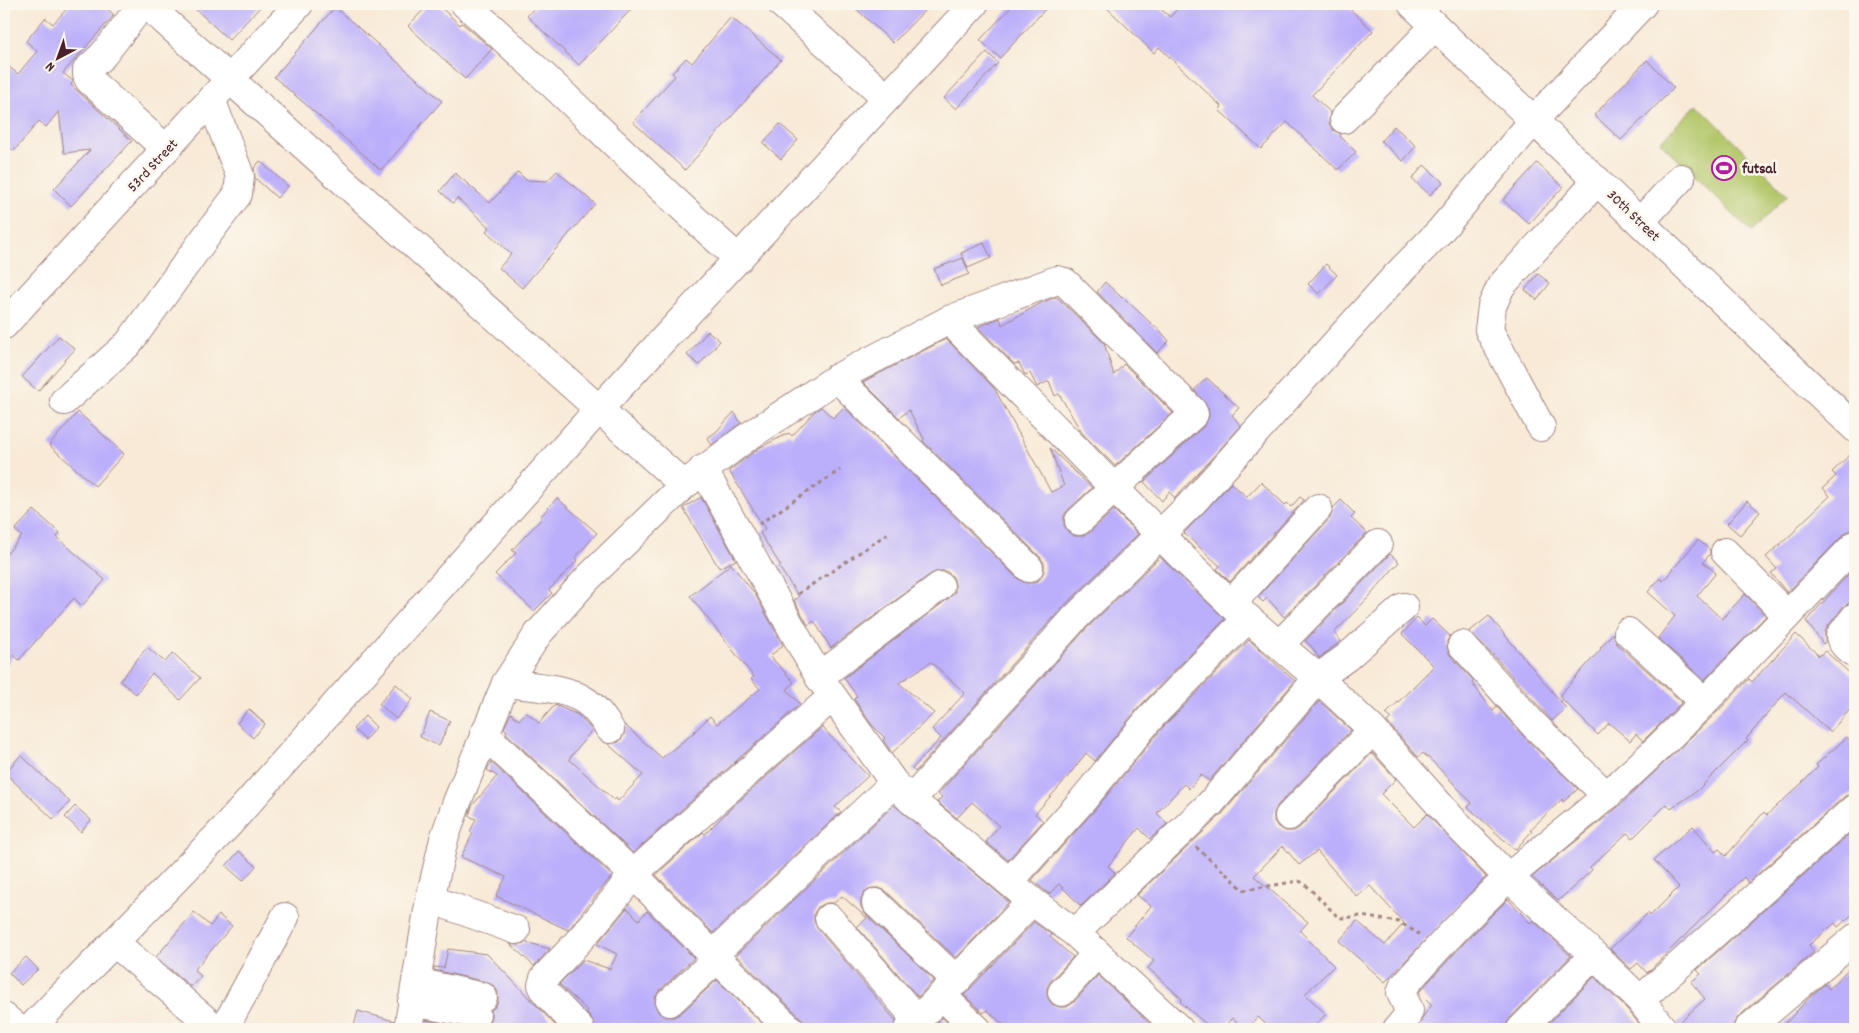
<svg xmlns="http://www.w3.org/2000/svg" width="1859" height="1033" font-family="Dekko,sans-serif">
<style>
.green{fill:#b3c76b;stroke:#7e734b}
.building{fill:#bbaffb}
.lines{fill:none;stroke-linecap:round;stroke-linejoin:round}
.minor-casing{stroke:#a18481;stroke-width:30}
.major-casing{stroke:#a18481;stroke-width:30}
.path{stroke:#a18481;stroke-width:3;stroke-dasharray:4 4;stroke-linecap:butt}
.minor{stroke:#fff;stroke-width:28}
.major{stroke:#fff;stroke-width:28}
.labels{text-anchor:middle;stroke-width:5;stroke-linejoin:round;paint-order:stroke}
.street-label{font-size:15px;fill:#4a1f2b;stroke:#fbf7ec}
.poi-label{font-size:15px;font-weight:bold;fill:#4a1f2b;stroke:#fbf7ec;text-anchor:start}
</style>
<rect width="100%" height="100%" fill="#fbf7ec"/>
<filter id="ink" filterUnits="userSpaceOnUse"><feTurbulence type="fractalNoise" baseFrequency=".02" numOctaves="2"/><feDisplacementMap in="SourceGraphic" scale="10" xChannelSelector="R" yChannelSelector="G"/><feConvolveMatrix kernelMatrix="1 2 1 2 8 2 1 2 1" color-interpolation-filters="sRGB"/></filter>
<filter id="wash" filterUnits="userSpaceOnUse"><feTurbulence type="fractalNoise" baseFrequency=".0096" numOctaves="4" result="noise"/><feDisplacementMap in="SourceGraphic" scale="20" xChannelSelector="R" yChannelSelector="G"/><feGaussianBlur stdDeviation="1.12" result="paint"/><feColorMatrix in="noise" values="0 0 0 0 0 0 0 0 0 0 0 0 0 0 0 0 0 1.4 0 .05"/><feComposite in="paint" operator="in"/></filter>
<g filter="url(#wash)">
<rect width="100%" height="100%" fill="#f8ead7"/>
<!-- green -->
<polygon class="green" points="1697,104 1788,195 1751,232 1660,142"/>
<g id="blocks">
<!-- building -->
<g class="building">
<polygon points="71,4 102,4 114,15 63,73 73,81 71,85 132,141 71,206 54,189 90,150 64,153 59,111 46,127 39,121 14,151 4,142 4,63 18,74 37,51 26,41 45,18 53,24"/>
<polygon points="190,4 263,4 229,40"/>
<polygon points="429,4 437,4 460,25 462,23 492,49 465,79 408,26"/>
<polygon points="538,4 636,4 579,65 527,16"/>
<polygon points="851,4 931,4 893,43"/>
<polygon points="1014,4 1050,4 1000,58 980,40"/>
<polygon points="1103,4 1155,4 1170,17 1182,4 1345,4 1373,31 1312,95 1330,112 1329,123 1333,130 1341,134 1340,136 1356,152 1338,170 1287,122 1261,149 1219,110 1222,107 1159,47 1154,53"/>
<polygon points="335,7 442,101 381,170 274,77"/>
<polygon points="731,17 781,60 685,170 633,122 675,76 672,73 686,58 692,63"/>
<polygon points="987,52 998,63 956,109 944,98"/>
<polygon points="1647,60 1674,88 1621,140 1594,115"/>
<polygon points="780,124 798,140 781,159 763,143"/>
<polygon points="1394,126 1416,146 1403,161 1381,141"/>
<polygon points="260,161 288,186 277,198 255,178 254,168"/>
<polygon points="1537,163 1563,187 1529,224 1503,200"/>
<polygon points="1424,165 1443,182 1430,195 1412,179"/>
<polygon points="557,171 595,204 522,288 499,268 511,254 486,231 490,228 457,198 453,203 440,191 455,173 490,203 518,172 526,180 547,181"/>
<polygon points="984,243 991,258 968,268 961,253"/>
<polygon points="963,258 969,274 941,285 934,269"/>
<polygon points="1326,264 1337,275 1319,294 1308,284"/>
<polygon points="1538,274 1550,283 1537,300 1525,290"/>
<polygon points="1105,282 1122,298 1123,297 1156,328 1157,327 1169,341 1157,353 1097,292"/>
<polygon points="1057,297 1104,343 1114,375 1124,364 1173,413 1115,466 1082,433 1059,394 1055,396 1049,381 1037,387 1030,373 1025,375 1019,363 1014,364 978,327 1000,318 1002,325 1043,302"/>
<polygon points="708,331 720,341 699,365 687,355"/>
<polygon points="59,336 75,349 38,391 22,377"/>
<polygon points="946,339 994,388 1051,492 1064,486 1050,448 1092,488 1068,510 1064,516 1064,525 1068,532 1075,536 1083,536 1090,532 1114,510 1138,534 1062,608 915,772 912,769 941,738 932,729 965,693 931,662 899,683 934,713 892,753 883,740 885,738 872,725 854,699 857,696 844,678 949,598 955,592 955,584 953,577 946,571 938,571 931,574 831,648 814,621 808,625 794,600 799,597 779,567 781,566 760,533 765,529 729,471 759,448 789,433 792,436 815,411 821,407 833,418 844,407 1018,579 1026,583 1034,583 1040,579 1044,571 1044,563 1040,557 923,441 924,439 909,410 899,418 863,382"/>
<polygon points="1207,378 1239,408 1232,415 1241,426 1175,498 1169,492 1162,501 1144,482 1205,425 1209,416 1208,407 1194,390"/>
<polygon points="78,412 124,454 95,486 49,445"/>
<polygon points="734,412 741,423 712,445 707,438 716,432"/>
<polygon points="1855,450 1855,530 1850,530 1844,534 1787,593 1771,573 1777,569 1766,557 1796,530 1795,529 1830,496 1823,488 1836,476 1832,472"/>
<polygon points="1261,482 1285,505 1287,503 1291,507 1300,497 1304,500 1230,582 1217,569 1220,566 1184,533 1231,483 1247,497"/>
<polygon points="701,497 736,560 719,568 683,508"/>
<polygon points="557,498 597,533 575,558 578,560 549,590 552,593 534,611 495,574 516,553 512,550 542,518 540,517"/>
<polygon points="1341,500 1355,514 1351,518 1367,533 1284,617 1267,598 1263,602 1258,597 1330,518 1333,508"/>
<polygon points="1747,501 1760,512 1740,535 1727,524"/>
<polygon points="34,510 60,533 57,537 105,580 82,606 74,598 19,660 14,655 4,667 4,557 22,536 15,530"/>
<polygon points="1698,540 1710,550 1710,554 1703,562 1716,573 1697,596 1722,619 1745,594 1766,616 1704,680 1658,638 1675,616 1648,592 1660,578 1663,581"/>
<polygon points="1390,554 1399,562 1368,598 1334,633 1341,641 1319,658 1311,646 1305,641"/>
<polygon points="1160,557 1225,619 1140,706 1095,761 1086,753 1066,779 1035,814 1043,821 1008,860 986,842 999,826 972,802 957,818 937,802 942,797 938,794 1085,630"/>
<polygon points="731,564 755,594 783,645 770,656 794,682 787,690 800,704 633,853 506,733 507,731 504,728 511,713 519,720 526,712 539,723 555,705 578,715 592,730 569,759 614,800 616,798 618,801 643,775 608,744 619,742 624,735 625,725 662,758 691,735 710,716 717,724 760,689 751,679 754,677 690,596"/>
<polygon points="1855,567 1855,602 1849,603 1843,607 1828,626 1825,632 1825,642 1823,644 1806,621"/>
<polygon points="1489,616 1566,708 1552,721 1496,658 1469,632"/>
<polygon points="1417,618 1425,626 1432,619 1450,636 1447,641 1447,648 1450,655 1474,681 1472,683 1493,711 1497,707 1523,736 1578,789 1563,802 1562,799 1530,830 1532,831 1515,850 1468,807 1472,803 1434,763 1423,753 1418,757 1387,722 1391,718 1386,714 1434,666 1402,634"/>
<polygon points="1613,633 1617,644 1682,702 1643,741 1636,734 1630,741 1609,723 1598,735 1559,696 1601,649 1600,648"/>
<polygon points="1796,634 1819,656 1825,651 1855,678 1855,704 1830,732 1786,692 1746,739 1748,740 1697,791 1671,809 1667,804 1633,838 1627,833 1590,867 1592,870 1558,901 1532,877 1618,807 1716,713 1749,679 1752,682"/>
<polygon points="1249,640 1295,681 1209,781 1201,775 1189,789 1184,784 1157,813 1167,824 1150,839 1139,828 1108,866 1115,873 1081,906 1059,884 1049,894 1032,880 1094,811 1163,727"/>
<polygon points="147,647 165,662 173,653 200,678 180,700 152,673 136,694 120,681"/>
<polygon points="396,684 413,699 396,719 379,704"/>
<polygon points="1319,701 1351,730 1278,805 1274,813 1274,821 1278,827 1286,831 1294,831 1300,827 1372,753 1396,779 1381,794 1414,827 1427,814 1486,877 1385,982 1339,941 1357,921 1385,945 1404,923 1370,886 1357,897 1317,851 1299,865 1283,846 1254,876 1308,922 1300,931 1334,966 1305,994 1326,1014 1312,1029 1271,1029 1258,1017 1247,1029 1244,1029 1232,1018 1222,1029 1212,1029 1180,1002 1182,999 1148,968 1154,961 1126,937 1151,906 1137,895 1222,814"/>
<polygon points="249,709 265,724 253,738 237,723"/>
<polygon points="430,712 450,721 439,746 420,737"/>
<polygon points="365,716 376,727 365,740 353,729"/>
<polygon points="822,727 868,776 835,807 841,812 713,933 656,875 703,832 705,834 729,810"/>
<polygon points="1847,737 1855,746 1855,793 1845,796 1748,883 1744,877 1647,973 1638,963 1631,969 1610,949 1648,913 1650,916 1679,887 1654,860 1693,826 1715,852 1719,849 1726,856 1764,812 1767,815 1801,784 1818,767 1816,765"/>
<polygon points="21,755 70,802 53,819 5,773"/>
<polygon points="491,762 612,876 568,930 496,896 506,877 461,857 473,833 470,832 476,819 469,816 472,806 497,776 487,770"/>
<polygon points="894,805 1009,902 956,958 886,891 879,888 872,888 864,893 861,900 861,907 865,914 934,980 918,997 857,927 867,918 842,896 834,903 827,903 819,906 814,913 814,921 817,928 896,1021 894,1029 805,1029 805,1024 801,1018 736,955"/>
<polygon points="75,806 91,820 81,832 65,817"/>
<polygon points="1855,829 1855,912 1838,927 1835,923 1809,945 1814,952 1738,1017 1734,1023 1733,1029 1678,1029 1677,1024 1705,999 1691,982 1701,974 1697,970"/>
<polygon points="239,851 256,866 243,881 226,866"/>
<polygon points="1508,899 1530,923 1533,920 1571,956 1510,1018 1506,1025 1506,1029 1417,1029 1424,1015 1432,1005 1419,992 1465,942"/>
<polygon points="627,908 639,920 647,911 694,958 659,991 655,998 655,1005 659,1013 666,1017 673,1017 680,1014 717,980 768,1029 595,1029 592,1019 586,1013 588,1011 559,984 583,960 610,969 617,954 597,944"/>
<polygon points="194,912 210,926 219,915 232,926 194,970 201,976 191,987 156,957"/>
<polygon points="1034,922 1052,935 1050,937 1073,957 1050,982 1047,988 1047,997 1052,1004 1059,1007 1067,1007 1074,1002 1098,975 1156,1029 1008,1029 987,1010 983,1013 964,995"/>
<polygon points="526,942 550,949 534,966 510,944 518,945"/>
<polygon points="448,949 487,954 559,1029 475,1029 482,1029 488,1024 491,1017 491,1010 495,1007 498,1001 498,992 494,986 486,982 434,970 434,967 444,968"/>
<polygon points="26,957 38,969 21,985 9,973"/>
<polygon points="1855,962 1855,1029 1772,1029 1778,1024 1781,1028 1810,997 1825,984 1829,989"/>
<polygon points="1594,977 1628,1010 1643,1029 1553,1029 1548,1024"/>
<polygon points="358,1011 394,1021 393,1029 366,1029 354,1026"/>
<polygon points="942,1017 952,1027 950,1029 930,1029"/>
<polygon points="425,1020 473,1029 453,1029 425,1023"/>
</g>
</g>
</g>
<g filter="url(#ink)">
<use href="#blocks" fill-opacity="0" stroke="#a18481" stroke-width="1"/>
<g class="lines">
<defs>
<g id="minor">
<path d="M 146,4 C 325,165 504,325 684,485"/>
<polyline points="146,4 139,9 103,55 87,70 87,75 89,80 166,149"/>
<path d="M 465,4 C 559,86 645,177 739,259"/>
<polyline points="782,4 887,98"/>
<polyline points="1344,119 1435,26"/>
<polyline points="1640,222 1681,178"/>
<polyline points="949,320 1183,558 1231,604 1318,678 1373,730 1462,830 1509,878 1594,955 1640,1000 1663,1029"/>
<polyline points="4,325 299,4"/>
<polyline points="837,378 1029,568"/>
<polyline points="64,401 128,344 199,246 238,194 240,176 211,99"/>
<polyline points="1541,427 1489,330 1492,306 1501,286 1581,199 1597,180"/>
<polyline points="703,469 819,677 894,783 911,800 1032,901 1075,933 1179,1029"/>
<polyline points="1725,552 1787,615"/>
<polyline points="1231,604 1318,508"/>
<path d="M 1855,617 L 1840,636 C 1841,643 1849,651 1855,653"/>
<polyline points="1628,632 1705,702"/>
<polyline points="1280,644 1378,544"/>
<polyline points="1462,645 1534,725 1607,796"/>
<polyline points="819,677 940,586"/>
<path d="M 506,683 C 532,687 565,686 587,702 C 597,709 603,719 610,729"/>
<polyline points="484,734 633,874 717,959 790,1029"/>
<polyline points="911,800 1074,619 1194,501 1394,278 1440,231 1534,120 1643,4"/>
<polyline points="1289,816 1373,730"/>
<polyline points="1010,881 1082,801 1151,717 1248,618"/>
<polyline points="430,899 516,930"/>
<polyline points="876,903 957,981"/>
<polyline points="829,918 907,1008 915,1023"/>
<polyline points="1075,933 1210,804 1318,678 1347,657 1404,607"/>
<polyline points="115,943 216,1029"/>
<polyline points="713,955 894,783"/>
<polyline points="416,982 483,997"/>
<polyline points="1062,992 1097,953"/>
<polyline points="942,996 977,1029"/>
<polyline points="1640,1000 1855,808"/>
<polyline points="412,1002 476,1014"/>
<polyline points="670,1002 717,959"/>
<polyline points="4,1017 18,1029"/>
<polyline points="30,1029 228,825 599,409 974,4"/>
<polyline points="224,1029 285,917"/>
<polyline points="408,1029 430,899 444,839 457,802 506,683 538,634 588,578 684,485 746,438 837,378 949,320 1057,280 1065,282 1192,410 1194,414 1079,521"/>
<path d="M 580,1029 L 546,993 L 542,985 L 544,978 C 576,945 607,911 633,874 L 832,697"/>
<polyline points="909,1029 1032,901"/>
<path d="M 1397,1029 L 1406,1018 L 1409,1010 L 1401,993 L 1403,987 C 1436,949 1471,912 1508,878 C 1540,849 1575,824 1607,795 C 1695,717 1773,629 1855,545"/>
<polyline points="1521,1029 1594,955"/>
<polyline points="1748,1029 1855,938"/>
</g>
<polyline id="major" points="1412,4 1855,428"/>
</defs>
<!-- minor casing -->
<use href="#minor" class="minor-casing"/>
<!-- major casing -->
<use href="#major" class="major-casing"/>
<!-- path -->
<g class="path">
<polyline points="759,524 840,470"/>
<polyline points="798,594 890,532"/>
<polyline points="1196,847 1244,890 1299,881 1305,884 1338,917 1342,918 1361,916 1399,922 1419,934"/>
</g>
<!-- minor -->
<use href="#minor" class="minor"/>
<!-- major -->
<use href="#major" class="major"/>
</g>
</g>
<!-- icons -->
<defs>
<symbol id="stadium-ring" viewBox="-11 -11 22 22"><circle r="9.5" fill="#fbf7ec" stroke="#b5179e" stroke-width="1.5"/><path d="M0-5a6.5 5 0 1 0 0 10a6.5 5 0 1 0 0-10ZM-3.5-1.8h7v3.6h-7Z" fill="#b5179e"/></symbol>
</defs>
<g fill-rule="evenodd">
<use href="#stadium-ring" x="1710" y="154" width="28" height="28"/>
</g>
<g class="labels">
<!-- street labels -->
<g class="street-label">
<text transform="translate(152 165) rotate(-47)" y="5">53rd Street</text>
<text transform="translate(1634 215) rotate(44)" y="5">30th Street</text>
</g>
<!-- poi labels -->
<g class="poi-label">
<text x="1742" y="173">futsal</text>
</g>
</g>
<!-- margin -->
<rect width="1859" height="1033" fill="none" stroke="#fbf7ec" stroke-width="20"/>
<!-- north arrow -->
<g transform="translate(58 58) rotate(221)" stroke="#fbf7ec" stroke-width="4" paint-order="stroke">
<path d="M0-4L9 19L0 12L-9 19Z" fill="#4a1f2b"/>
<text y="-8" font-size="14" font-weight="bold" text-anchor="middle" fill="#4a1f2b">N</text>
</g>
</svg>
